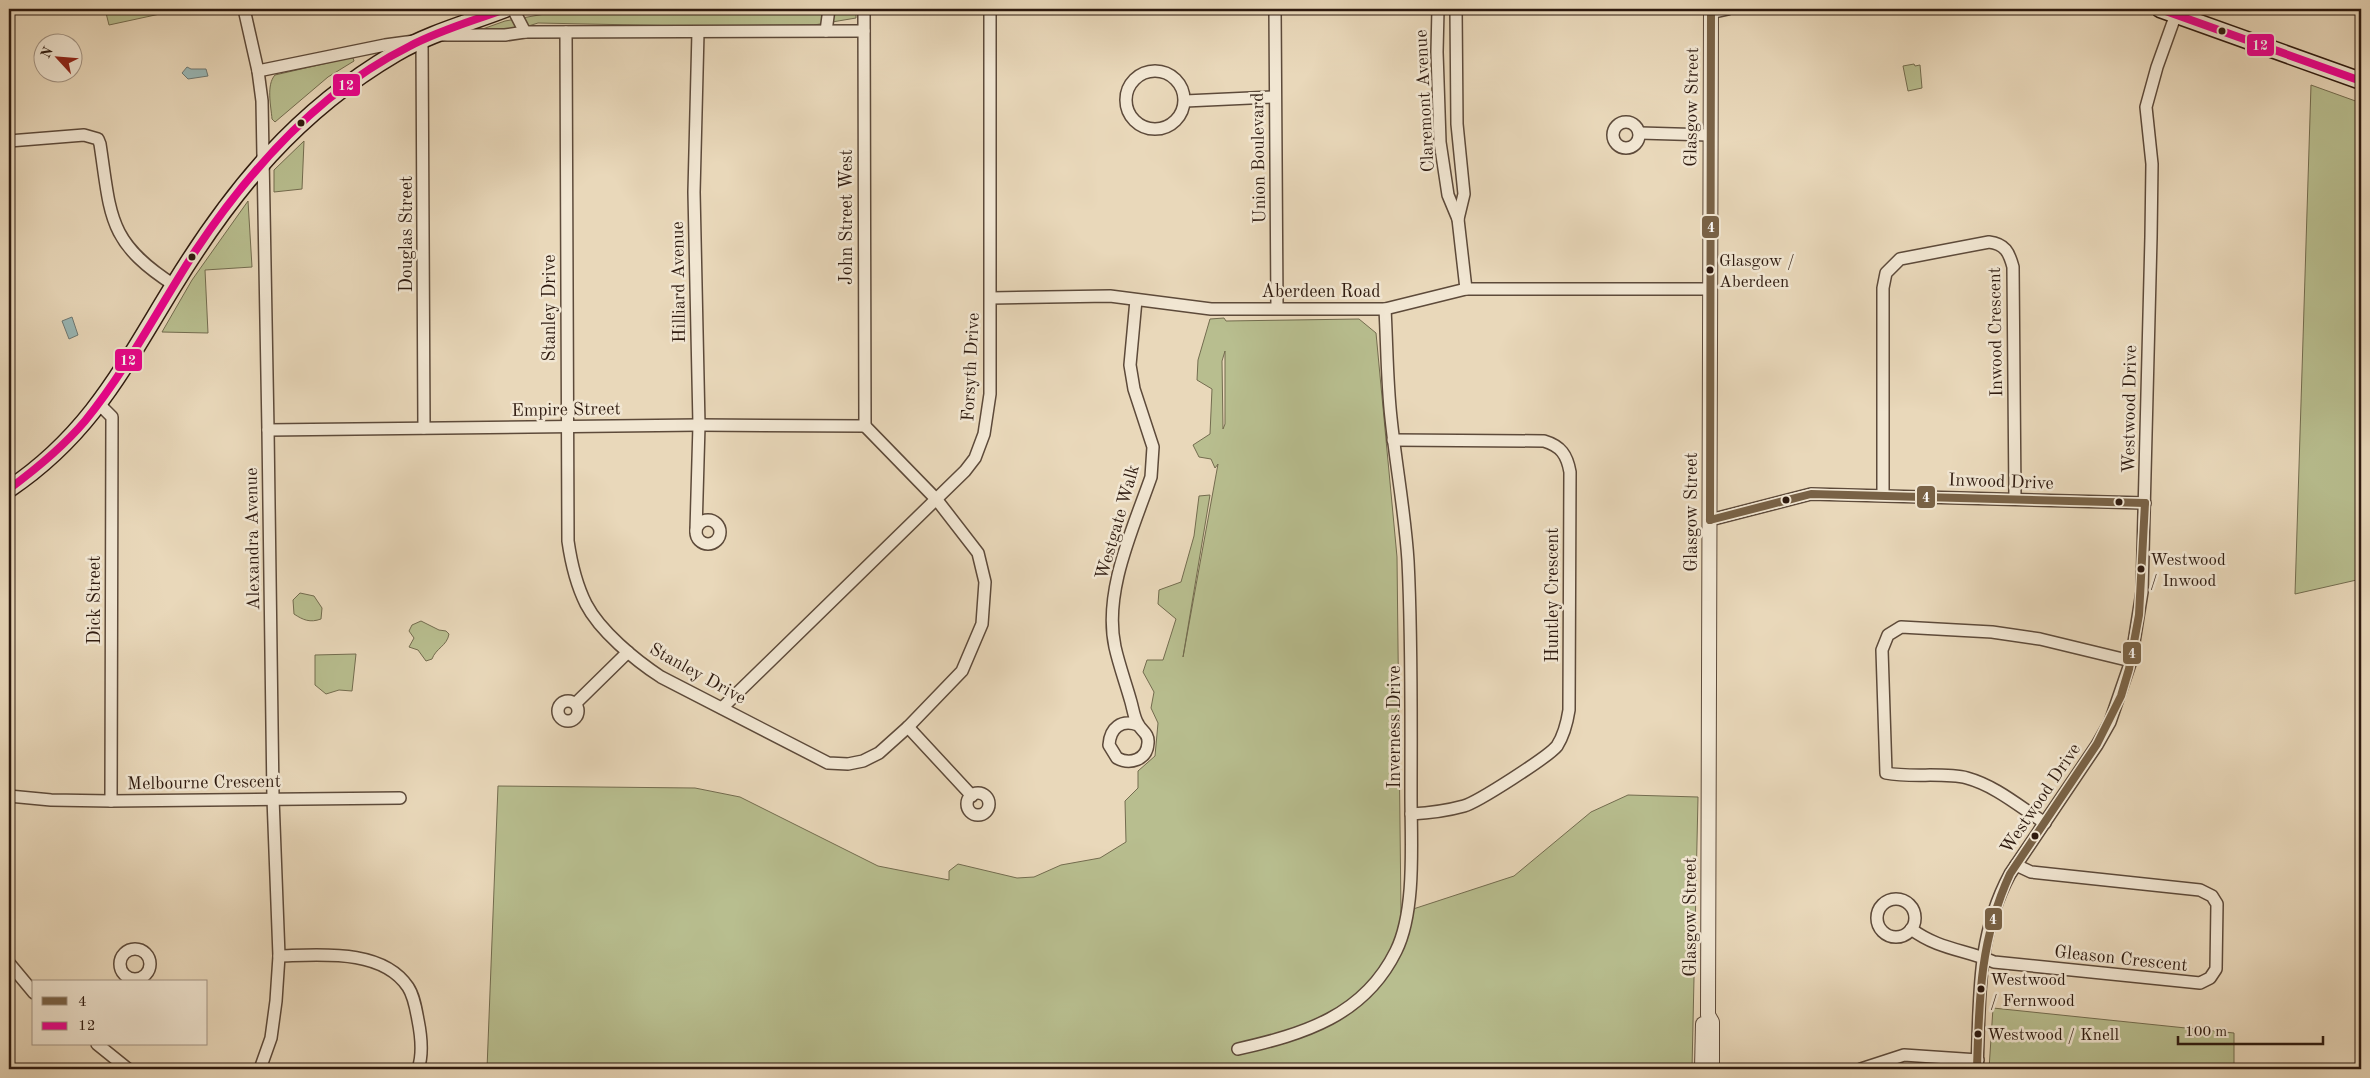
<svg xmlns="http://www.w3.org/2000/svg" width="2370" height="1078" font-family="'Old Standard TT',serif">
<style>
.green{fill:#b8be8f;stroke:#736c4f;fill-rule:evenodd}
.water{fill:#99b8b7;stroke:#6e7974}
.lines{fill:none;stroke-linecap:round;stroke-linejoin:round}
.minor-casing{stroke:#5d4a3a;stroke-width:14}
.tertiary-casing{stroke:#5d4a3a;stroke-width:16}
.secondary-casing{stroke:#2e1a0f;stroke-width:19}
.minor{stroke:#f1e6d2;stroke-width:11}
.tertiary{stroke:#f1e6d2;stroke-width:14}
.secondary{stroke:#f1e6d2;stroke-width:16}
.bus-1-casing{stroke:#f1e6d2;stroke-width:11}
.bus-2-casing{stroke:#f1e6d2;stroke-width:11}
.bus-1{stroke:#796246;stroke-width:8}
.bus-2{stroke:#eb028d;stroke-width:8}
.bus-dot{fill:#2e1a0f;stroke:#f1e6d2;stroke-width:2}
.labels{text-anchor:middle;stroke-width:5;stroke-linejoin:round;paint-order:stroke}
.bus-label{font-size:17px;fill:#2e1a0f;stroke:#f1e6d2;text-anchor:start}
.street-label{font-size:18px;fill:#2e1a0f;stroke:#f1e6d2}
.line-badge{stroke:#f1e6d2;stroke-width:2}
.badge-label{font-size:14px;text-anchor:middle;font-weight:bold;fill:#fff}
</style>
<rect width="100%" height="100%" fill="#e9d8ba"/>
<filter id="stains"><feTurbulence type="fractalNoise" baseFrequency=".004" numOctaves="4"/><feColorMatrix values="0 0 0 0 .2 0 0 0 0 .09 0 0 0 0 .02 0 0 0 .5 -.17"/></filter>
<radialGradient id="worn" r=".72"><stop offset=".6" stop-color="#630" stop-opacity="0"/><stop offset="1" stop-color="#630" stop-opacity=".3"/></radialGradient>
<!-- green -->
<g class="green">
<polygon points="105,9 183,9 109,25"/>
<polygon points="573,9 856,9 856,18 814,25 687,26 538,23 509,32 477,31 505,21"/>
<path d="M 349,58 L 353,58 L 354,61 L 328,77 L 275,122 L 272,119 C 271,106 266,85 275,75 Z"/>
<polygon points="1914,64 1915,66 1920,65 1922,88 1908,91 1903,66"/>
<polygon points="2311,85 2361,103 2361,579 2295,594"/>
<polygon points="304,141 302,189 274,192 274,170"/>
<polygon points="248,201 252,267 205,270 208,333 162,332 192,280"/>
<path d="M 1224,318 L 1226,321 L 1359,319 L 1376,333 L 1397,557 L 1401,913 L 1514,876 L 1591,812 L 1628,795 L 1698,797 L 1692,1069 L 487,1069 L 498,786 L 695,788 L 740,797 L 878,866 L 949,880 L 949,871 L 958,864 L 1017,878 L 1034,877 L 1061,865 L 1100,858 L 1126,842 L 1125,801 L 1138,788 L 1138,771 L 1155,756 L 1158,723 L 1151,708 L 1154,692 L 1143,672 L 1147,660 L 1163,660 L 1176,619 L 1158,604 L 1159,590 L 1181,582 L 1194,536 L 1199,496 L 1210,495 L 1183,657 L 1218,464 L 1215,468 L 1211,459 L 1199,457 L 1193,445 L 1210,434 L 1212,389 L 1197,380 L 1198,360 L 1210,319 ZM 1225,351 L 1225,424 L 1223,429 L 1222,361 Z"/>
<path d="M 300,593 L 314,596 L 322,608 L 321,619 C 310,623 303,620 294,614 L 293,600 Z"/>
<path d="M 421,621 L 439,630 L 446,631 L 449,634 C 447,646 436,648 432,659 L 426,661 L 418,650 L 409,647 L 414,638 L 409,631 L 412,625 Z"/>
<polygon points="356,654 352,691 339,690 326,694 315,685 315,655"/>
<polygon points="1993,1008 2234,1033 2234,1069 1989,1069"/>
<polygon points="1940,1065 1962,1067 1962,1069 1880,1069"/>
</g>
<!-- water -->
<g class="water">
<polygon points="187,67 191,69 206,69 208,76 188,79 182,73"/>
<polygon points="72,317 78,335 69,339 62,321"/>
</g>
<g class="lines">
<defs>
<g id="minor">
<polyline points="244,9 258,71 262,101 268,430 273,798 279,956 276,1001 271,1038 260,1069"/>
<polyline points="513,9 525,32"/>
<polyline points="864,9 865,426"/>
<polyline points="1275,9 1277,308"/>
<polyline points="1438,9 1437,52 1440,142 1448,195 1458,219 1466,289"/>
<polyline points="1456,9 1457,124 1464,194 1458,219"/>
<polyline points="1710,13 1728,9"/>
<polyline points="826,31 829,9"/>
<path d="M 566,32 L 568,541 C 571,562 576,584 586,604 C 600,631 635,660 661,677 L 828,763 L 848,764 L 863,761 L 879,753 L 908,727 L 962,671 L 982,624 L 985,582 L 978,553 L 937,500 L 865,426"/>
<polyline points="443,35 505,35 525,32 864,31"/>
<circle cx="1155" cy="100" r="29"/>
<polyline points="258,71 385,45 422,40 424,428"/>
<polyline points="1185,101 1274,97"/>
<circle cx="1626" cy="135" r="13"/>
<polyline points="1640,133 1709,135"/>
<path d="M 9,141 L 84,135 L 98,139 L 100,144 C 111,216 107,242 174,285"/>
<polyline points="991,298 1110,296 1211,309 1385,309 1466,289 1709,289"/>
<path d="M 1136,300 L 1130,365 L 1134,389 L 1153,447 L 1151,477 C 1133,529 1103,592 1115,647 C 1119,665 1126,684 1131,702 C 1133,709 1134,718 1138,724 C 1141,731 1149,733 1148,743 C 1147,760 1130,765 1117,758 L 1109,745 C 1110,728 1121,719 1138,725"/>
<polyline points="100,405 112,417 111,801"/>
<polyline points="268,430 699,425 865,426"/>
<path d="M 1393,440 L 1544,441 C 1561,446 1567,455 1570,472 L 1569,710 C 1567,723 1564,735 1557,746 C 1548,757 1478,802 1464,806 C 1446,811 1429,813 1411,814"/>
<path d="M 1883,495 L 1883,288 L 1886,273 L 1900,259 L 1989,242 C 2005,244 2009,252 2013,267 L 2015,499"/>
<polyline points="1710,520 1811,494 2145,503"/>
<circle cx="708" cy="532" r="12"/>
<polyline points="696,531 699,425 694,192 698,32"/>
<circle cx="568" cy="711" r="10"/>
<polyline points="576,703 628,652"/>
<polyline points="722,708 965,471 975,458 984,434 990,394 990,9"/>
<polyline points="908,727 972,796"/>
<circle cx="978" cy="804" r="11"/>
<polyline points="9,796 51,800 111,801 400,798"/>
<path d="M 2045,823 C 2020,807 1996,786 1967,778 C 1944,772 1911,778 1886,773 L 1882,650 L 1888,635 L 1901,627 L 1992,632 L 2040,639 L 2131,661"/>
<circle cx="1896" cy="918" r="19"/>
<path d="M 1911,929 C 1940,950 1963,949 1994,962 L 2200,983 L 2210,978 L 2216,969 L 2217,904 L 2212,896 L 2200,890 L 2031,872 L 2016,865"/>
<circle cx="135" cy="964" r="15"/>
<path d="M 279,956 C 319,955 382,948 408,987 C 414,996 416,1009 418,1020 C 421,1035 423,1055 418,1069"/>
<polyline points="9,963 34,993"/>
<polyline points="97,1044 128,1069"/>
<path d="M 1238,1049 C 1304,1034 1364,1016 1396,951 C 1416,911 1411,841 1411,797 C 1411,718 1412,639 1408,561 C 1405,513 1396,466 1391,418 C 1387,382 1387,345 1385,309"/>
<polyline points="1861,1069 1904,1055 1978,1060"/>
<path d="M 1977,1069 C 1980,999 1976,937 2010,874 L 2097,745 L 2110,722 L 2131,661 L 2142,592 L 2151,237 L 2152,164 L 2146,107 L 2157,67 L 2176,14"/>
</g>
<g id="tertiary">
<polyline points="1711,9 1708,1015 1712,1022 1712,1069"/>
<polyline points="1702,1069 1703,1024"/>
</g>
<g id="secondary">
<polyline points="2160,9 2361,81"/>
<path d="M 9,489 C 91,434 124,366 174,285 C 233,189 297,111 396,53 C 430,33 469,23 505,9"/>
</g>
</defs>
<!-- minor casing -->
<use href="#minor" class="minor-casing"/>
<!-- tertiary casing -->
<use href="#tertiary" class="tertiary-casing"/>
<!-- secondary casing -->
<use href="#secondary" class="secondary-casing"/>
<!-- minor -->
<use href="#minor" class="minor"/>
<!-- tertiary -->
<use href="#tertiary" class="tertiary"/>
<!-- secondary -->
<use href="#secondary" class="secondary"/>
<defs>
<g id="bus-1">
<polyline points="1710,520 1711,9"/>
<polyline points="1710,520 1811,494 2145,503"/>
<path d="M 1977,1069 C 1979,999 1980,939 2010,874 L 2097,744 L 2121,696 L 2129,669 L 2139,615 L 2145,503"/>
</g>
<g id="bus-2">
<polyline points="2160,9 2361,81"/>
<path d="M 9,489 C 36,469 63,447 85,421 C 128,368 159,307 196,250 C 250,169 321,90 410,46 C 440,30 473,21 505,9"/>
</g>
</defs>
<!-- bus-1 casing -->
<use href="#bus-1" class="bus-1-casing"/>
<!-- bus-2 casing -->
<use href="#bus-2" class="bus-2-casing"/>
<!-- bus-1 -->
<use href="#bus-1" class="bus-1"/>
<!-- bus-2 -->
<use href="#bus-2" class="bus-2"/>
</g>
<!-- markers -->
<g class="bus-dot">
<circle cx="2222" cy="31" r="4.5"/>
<circle cx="301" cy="123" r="4.5"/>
<circle cx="192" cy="257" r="4.5"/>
<circle cx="1710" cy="270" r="4.5"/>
<circle cx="1786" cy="500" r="4.5"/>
<circle cx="2119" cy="502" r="4.5"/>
<circle cx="2141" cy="569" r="4.5"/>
<circle cx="2035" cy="836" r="4.5"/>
<circle cx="1981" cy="989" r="4.5"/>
<circle cx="1978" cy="1034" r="4.5"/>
</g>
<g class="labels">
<!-- bus labels -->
<g class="bus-label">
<text x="1719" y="266">Glasgow /<tspan x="1719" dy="21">Aberdeen</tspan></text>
<text x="2150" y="565">Westwood<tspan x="2150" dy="21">/ Inwood</tspan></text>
<text x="1990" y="985">Westwood<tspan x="1990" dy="21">/ Fernwood</tspan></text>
<text x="1987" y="1040">Westwood / Knell</text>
</g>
<!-- street labels -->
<g class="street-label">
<text transform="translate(1424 101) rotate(-93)" y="6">Claremont Avenue</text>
<text transform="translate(1691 107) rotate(-89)" y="6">Glasgow Street</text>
<text transform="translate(1258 158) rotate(-91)" y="6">Union Boulevard</text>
<text transform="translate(846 217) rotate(-90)" y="6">John Street West</text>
<text transform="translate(406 234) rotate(-90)" y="6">Douglas Street</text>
<text transform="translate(678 282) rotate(-91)" y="6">Hilliard Avenue</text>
<text x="1321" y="297">Aberdeen Road</text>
<text transform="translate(549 308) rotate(-90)" y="6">Stanley Drive</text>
<text transform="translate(1995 332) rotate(-91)" y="6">Inwood Crescent</text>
<text transform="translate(970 367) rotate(-87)" y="6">Forsyth Drive</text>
<text transform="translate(566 409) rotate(-1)" y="6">Empire Street</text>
<text transform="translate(2129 409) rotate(-89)" y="6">Westwood Drive</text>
<text transform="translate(2001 481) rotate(2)" y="6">Inwood Drive</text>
<text transform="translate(1691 512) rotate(-90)" y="6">Glasgow Street</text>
<text transform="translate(1117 522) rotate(-74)" y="6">Westgate Walk</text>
<text transform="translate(252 539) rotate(-91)" y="6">Alexandra Avenue</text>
<text transform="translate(1552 595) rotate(-90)" y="6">Huntley Crescent</text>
<text transform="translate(94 600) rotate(-90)" y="6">Dick Street</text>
<text transform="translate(698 673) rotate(29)" y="6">Stanley Drive</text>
<text transform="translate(1394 727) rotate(-90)" y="6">Inverness Drive</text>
<text transform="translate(204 782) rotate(-1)" y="6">Melbourne Crescent</text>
<text transform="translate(2040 798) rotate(-56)" y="6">Westwood Drive</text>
<text transform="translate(1690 917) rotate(-90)" y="6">Glasgow Street</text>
<text transform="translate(2121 958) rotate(6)" y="6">Gleason Crescent</text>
</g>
</g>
<g class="line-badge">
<rect x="2246" y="33" width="29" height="24" rx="5" fill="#eb028d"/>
<rect x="332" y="73" width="29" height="24" rx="5" fill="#eb028d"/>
<rect x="1701" y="215" width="19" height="24" rx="5" fill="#796246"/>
<rect x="114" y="348" width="29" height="24" rx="5" fill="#eb028d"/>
<rect x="1916" y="485" width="20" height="24" rx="5" fill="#796246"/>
<rect x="2122" y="641" width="20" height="24" rx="5" fill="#796246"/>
<rect x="1984" y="907" width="19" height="24" rx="5" fill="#796246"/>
</g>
<g class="badge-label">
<text x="2260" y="50">12</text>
<text x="346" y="90">12</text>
<text x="1711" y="232">4</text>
<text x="128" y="365">12</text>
<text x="1926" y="502">4</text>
<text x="2132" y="658">4</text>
<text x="1993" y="924">4</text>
</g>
<!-- margin -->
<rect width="2370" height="1078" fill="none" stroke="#e9d8ba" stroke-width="30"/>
<rect x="10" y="10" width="2350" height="1058" fill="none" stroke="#2e1a0f" stroke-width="2.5"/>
<rect x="15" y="15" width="2340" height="1048" fill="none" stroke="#2e1a0f"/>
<!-- legend -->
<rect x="32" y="980" width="175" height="65" fill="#f1e6d2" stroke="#a39484"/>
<rect x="42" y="997" width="25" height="8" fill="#796246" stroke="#a39484"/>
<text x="78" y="1006" font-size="15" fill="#2e1a0f">4</text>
<rect x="42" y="1022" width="25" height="8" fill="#eb028d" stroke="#a39484"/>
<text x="78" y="1030" font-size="15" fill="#2e1a0f">12</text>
<!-- north arrow -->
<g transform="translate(58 58) rotate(296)"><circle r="24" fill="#f1e6d2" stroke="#a39484"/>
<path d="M0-4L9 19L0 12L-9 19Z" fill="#8f2418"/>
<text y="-8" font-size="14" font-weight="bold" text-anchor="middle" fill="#2e1a0f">N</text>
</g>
<!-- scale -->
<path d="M2178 1036v8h145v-8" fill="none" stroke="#2e1a0f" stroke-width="2.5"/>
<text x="2185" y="1036" font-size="15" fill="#2e1a0f" stroke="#f1e6d2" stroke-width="4" paint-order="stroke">100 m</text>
<rect width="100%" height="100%" filter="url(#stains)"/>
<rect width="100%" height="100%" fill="url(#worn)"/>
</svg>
